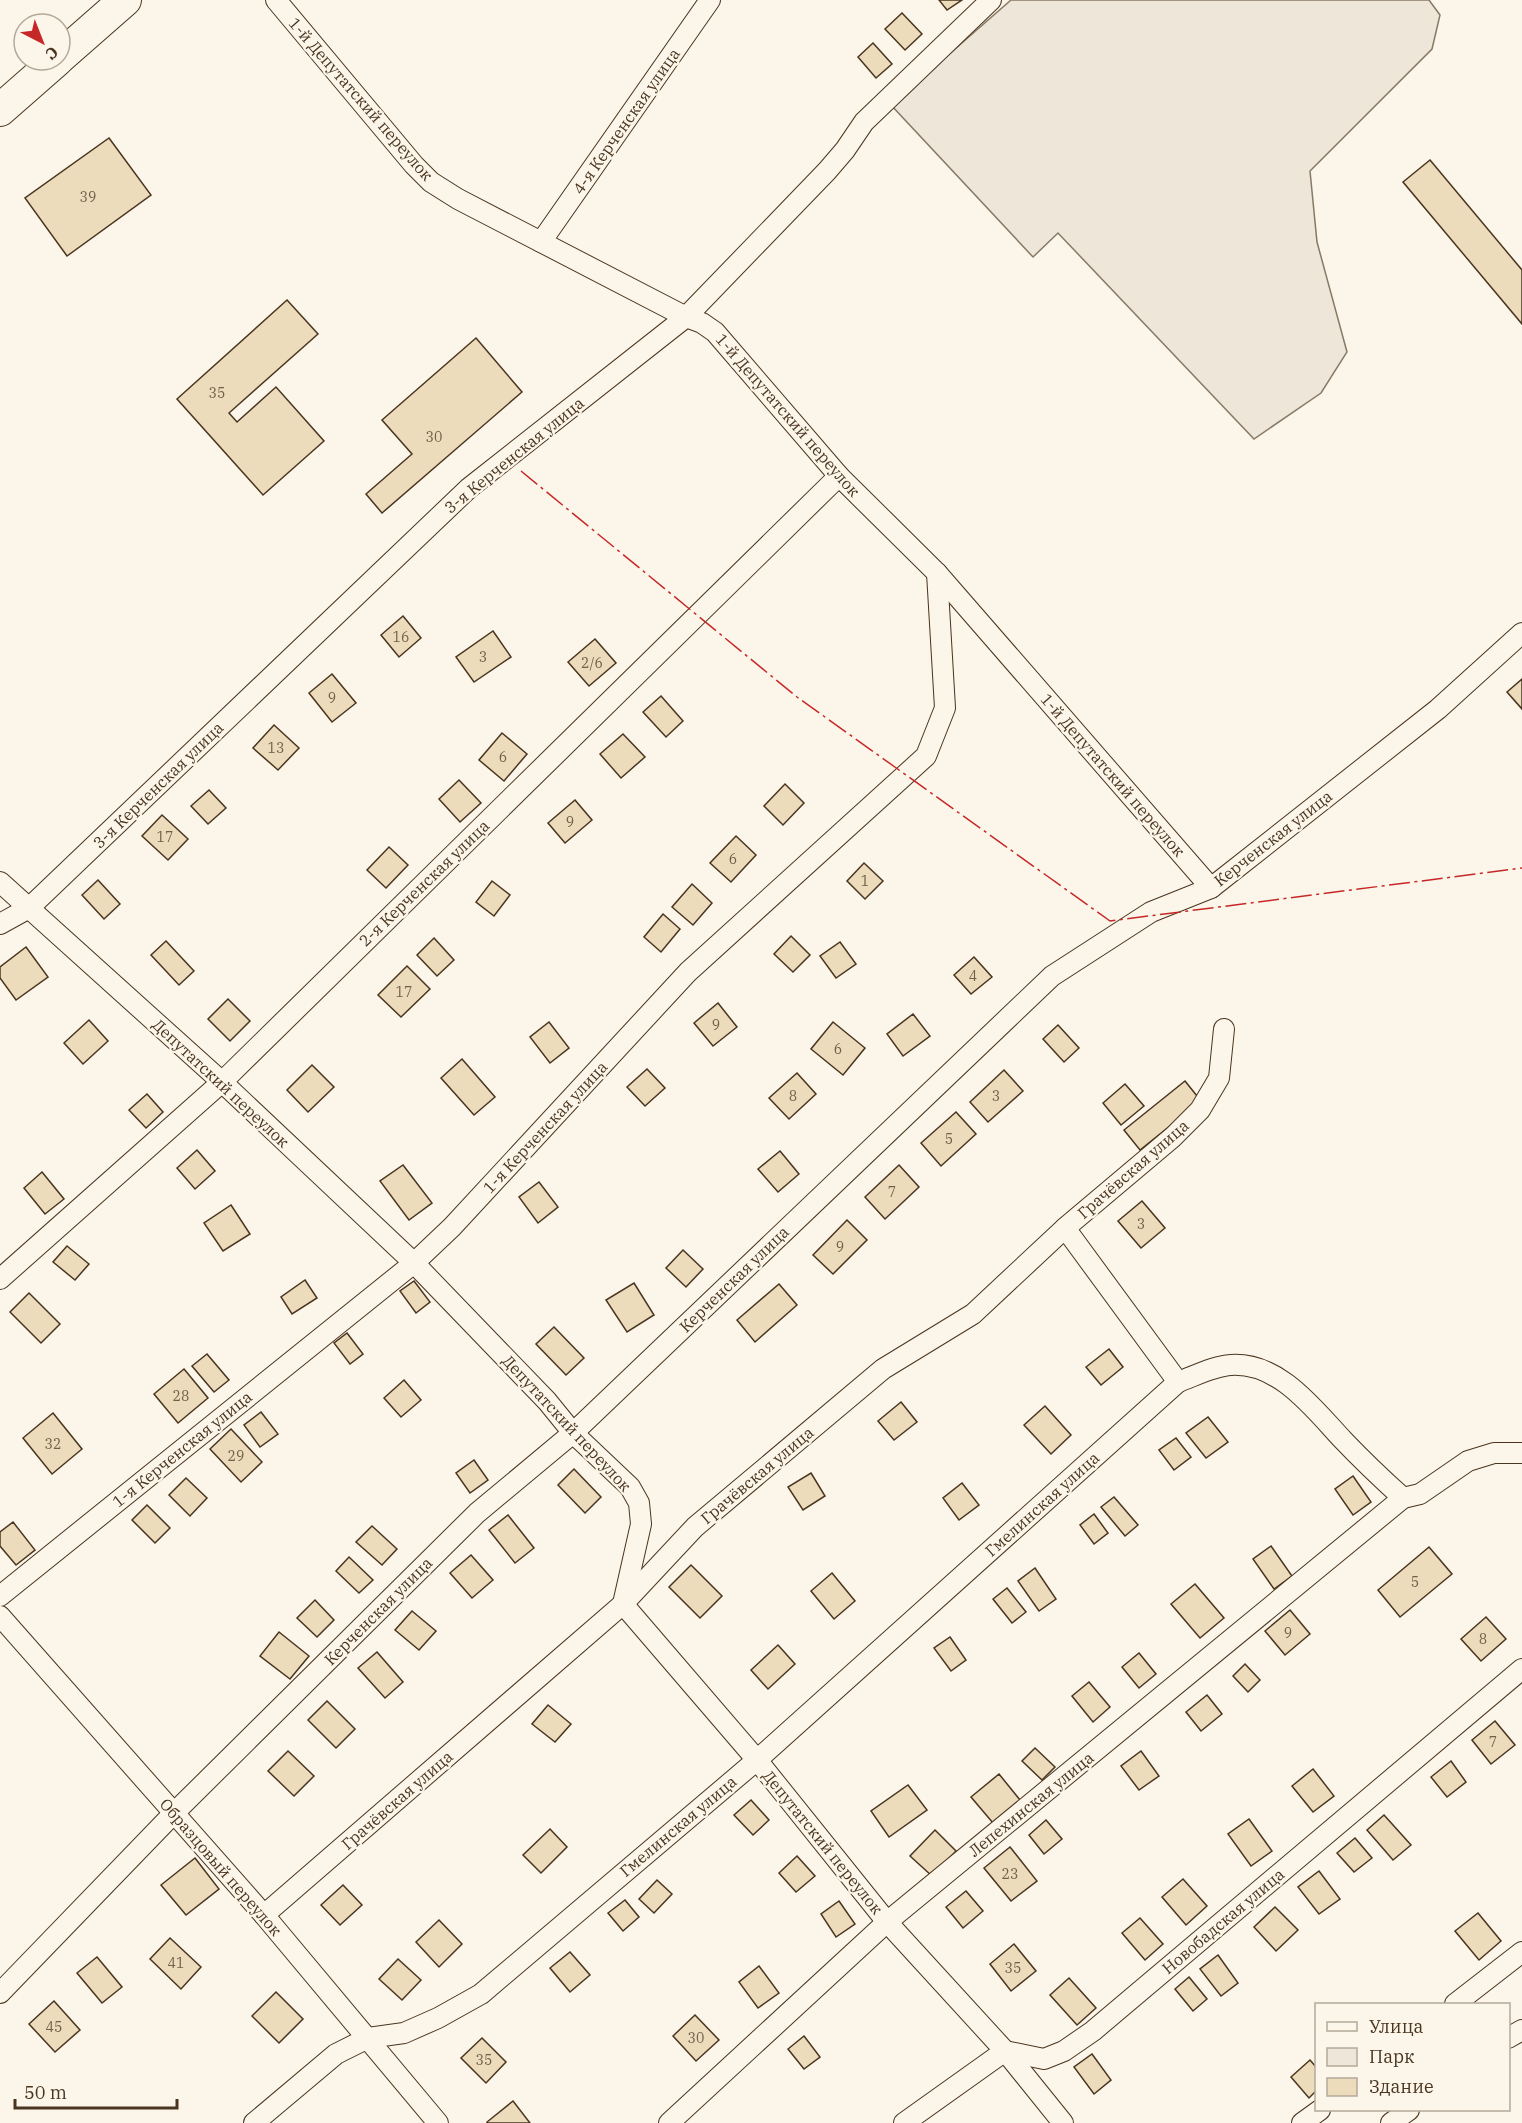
<svg xmlns="http://www.w3.org/2000/svg" width="1522" height="2123" font-family="'IBM Plex Serif',serif">
<style>
.green{fill:#ede6d9;stroke:#887966;stroke-width:1.5}
.building{fill:#ecdcbc;stroke:#4a3520;stroke-width:1.5}
.lines{fill:none;stroke-linecap:round;stroke-linejoin:round}
.street-casing{stroke:#4a3520;stroke-width:22}
.primary-casing{stroke:#4a3520;stroke-width:34}
.street{stroke:#fbf6e9;stroke-width:20}
.primary{stroke:#fbf6e9;stroke-width:32}
.power{stroke:#c62828;stroke-width:1.5;stroke-dasharray:21 4.5 3 4.5;stroke-linecap:butt}
.labels{text-anchor:middle;stroke-width:4.5;stroke-linejoin:round;paint-order:stroke}
.number-label{font-size:14px;fill:#725f47}
.street-label{font-size:16px;fill:#4a3520;stroke:#fbf6e9}
</style>
<rect width="100%" height="100%" fill="#fbf6e9"/>
<!-- green -->
<polygon class="green" points="1011,0 1429,0 1440,15 1432,49 1310,171 1317,242 1347,352 1321,393 1254,439 1058,233 1033,257 891,105"/>
<!-- building -->
<g class="building">
<polygon points="939,0 962,0 947,10"/>
<polygon points="902,13 922,34 905,50 885,29"/>
<polygon points="873,43 892,64 876,78 858,57"/>
<polygon points="109,138 151,195 67,256 25,198"/>
<polygon points="1430,160 1522,270 1522,324 1403,182"/>
<polygon points="287,300 318,334 229,413 237,422 276,387 324,441 263,495 177,399"/>
<polygon points="476,338 522,392 382,513 366,494 412,454 382,420"/>
<polygon points="403,616 421,638 399,657 381,635"/>
<polygon points="493,631 511,657 474,682 456,657"/>
<polygon points="595,639 616,663 589,686 568,662"/>
<polygon points="332,674 356,703 332,722 309,693"/>
<polygon points="1522,679 1522,709 1507,692"/>
<polygon points="661,696 683,721 666,737 643,712"/>
<polygon points="274,725 299,748 278,770 253,748"/>
<polygon points="502,733 527,754 504,781 479,760"/>
<polygon points="623,734 645,757 621,778 600,754"/>
<polygon points="459,780 481,803 460,822 439,799"/>
<polygon points="785,784 804,803 783,825 764,806"/>
<polygon points="209,790 226,808 208,824 191,806"/>
<polygon points="575,800 592,820 565,843 548,823"/>
<polygon points="162,815 188,839 168,860 142,836"/>
<polygon points="736,836 756,855 731,882 710,863"/>
<polygon points="389,847 408,865 386,888 367,870"/>
<polygon points="864,863 883,881 865,899 847,881"/>
<polygon points="98,880 120,904 104,919 82,895"/>
<polygon points="492,881 510,895 494,916 476,902"/>
<polygon points="692,884 712,903 693,925 672,907"/>
<polygon points="663,914 680,929 661,952 644,937"/>
<polygon points="791,936 810,955 793,972 774,954"/>
<polygon points="434,938 454,960 437,976 417,955"/>
<polygon points="166,941 194,971 179,985 151,955"/>
<polygon points="840,942 856,964 836,978 820,956"/>
<polygon points="26,947 48,977 16,1000 0,978 0,967"/>
<polygon points="974,957 992,977 971,994 954,975"/>
<polygon points="407,966 430,989 401,1017 378,995"/>
<polygon points="228,999 250,1021 230,1041 208,1019"/>
<polygon points="718,1003 737,1027 713,1046 694,1023"/>
<polygon points="913,1014 930,1036 903,1056 887,1034"/>
<polygon points="89,1020 108,1041 83,1064 64,1043"/>
<polygon points="549,1022 569,1048 550,1063 530,1037"/>
<polygon points="833,1022 865,1048 843,1075 811,1049"/>
<polygon points="1058,1025 1079,1048 1064,1062 1043,1039"/>
<polygon points="462,1059 495,1097 474,1115 441,1078"/>
<polygon points="312,1065 334,1087 308,1112 287,1090"/>
<polygon points="647,1069 665,1088 645,1106 627,1087"/>
<polygon points="1004,1070 1023,1091 988,1122 970,1102"/>
<polygon points="797,1073 816,1094 789,1119 769,1098"/>
<polygon points="1185,1081 1201,1101 1140,1150 1124,1130"/>
<polygon points="1125,1084 1144,1106 1121,1125 1103,1103"/>
<polygon points="147,1094 163,1112 146,1128 129,1110"/>
<polygon points="956,1112 976,1134 941,1166 921,1143"/>
<polygon points="197,1150 215,1171 195,1189 177,1168"/>
<polygon points="780,1151 799,1174 778,1192 758,1169"/>
<polygon points="403,1165 432,1203 409,1220 380,1181"/>
<polygon points="899,1165 919,1187 885,1219 865,1197"/>
<polygon points="42,1172 64,1199 45,1214 24,1188"/>
<polygon points="539,1182 558,1207 538,1223 519,1197"/>
<polygon points="1142,1201 1165,1228 1141,1248 1118,1221"/>
<polygon points="231,1205 250,1234 223,1251 204,1223"/>
<polygon points="847,1220 867,1240 833,1274 813,1255"/>
<polygon points="67,1246 89,1264 75,1280 53,1262"/>
<polygon points="683,1250 703,1269 686,1287 666,1268"/>
<polygon points="305,1280 317,1298 292,1314 281,1297"/>
<polygon points="414,1281 430,1302 416,1313 400,1291"/>
<polygon points="634,1283 654,1315 627,1332 606,1300"/>
<polygon points="779,1284 797,1305 755,1342 737,1320"/>
<polygon points="29,1293 60,1324 41,1343 10,1312"/>
<polygon points="554,1327 584,1358 566,1375 536,1344"/>
<polygon points="347,1333 363,1354 350,1364 334,1343"/>
<polygon points="1109,1349 1123,1367 1101,1385 1086,1367"/>
<polygon points="207,1354 229,1380 214,1392 192,1366"/>
<polygon points="184,1369 208,1398 178,1423 154,1394"/>
<polygon points="404,1380 421,1400 401,1417 384,1398"/>
<polygon points="901,1402 917,1422 894,1440 878,1421"/>
<polygon points="1045,1406 1071,1435 1051,1454 1024,1425"/>
<polygon points="261,1412 278,1434 260,1447 244,1425"/>
<polygon points="53,1413 82,1449 52,1474 23,1438"/>
<polygon points="1208,1417 1228,1442 1206,1458 1186,1433"/>
<polygon points="231,1429 262,1462 241,1482 210,1449"/>
<polygon points="1176,1438 1191,1457 1174,1470 1159,1450"/>
<polygon points="474,1460 488,1480 470,1493 456,1473"/>
<polygon points="574,1469 601,1497 585,1513 558,1485"/>
<polygon points="811,1473 825,1496 803,1510 788,1487"/>
<polygon points="1353,1476 1371,1502 1353,1515 1335,1489"/>
<polygon points="186,1478 207,1498 190,1516 169,1495"/>
<polygon points="962,1483 979,1505 959,1520 943,1498"/>
<polygon points="1114,1497 1138,1525 1125,1536 1101,1507"/>
<polygon points="147,1505 170,1528 155,1543 132,1520"/>
<polygon points="1094,1514 1108,1533 1094,1544 1080,1525"/>
<polygon points="508,1515 534,1548 515,1563 489,1530"/>
<polygon points="13,1522 35,1550 16,1565 0,1546 0,1532"/>
<polygon points="372,1526 397,1549 382,1565 356,1542"/>
<polygon points="1271,1546 1292,1576 1274,1589 1253,1559"/>
<polygon points="1429,1547 1452,1574 1400,1617 1378,1590"/>
<polygon points="471,1555 493,1580 472,1598 450,1573"/>
<polygon points="349,1557 373,1580 359,1593 336,1571"/>
<polygon points="691,1565 722,1596 700,1618 669,1587"/>
<polygon points="1035,1568 1056,1599 1039,1611 1018,1581"/>
<polygon points="832,1573 855,1601 834,1619 811,1591"/>
<polygon points="1195,1584 1224,1618 1200,1638 1171,1604"/>
<polygon points="1007,1588 1026,1612 1012,1623 993,1599"/>
<polygon points="315,1600 334,1620 317,1637 297,1618"/>
<polygon points="1290,1610 1310,1634 1285,1655 1265,1631"/>
<polygon points="412,1611 436,1631 419,1650 395,1630"/>
<polygon points="1486,1617 1506,1639 1481,1661 1461,1639"/>
<polygon points="279,1632 309,1656 290,1679 260,1656"/>
<polygon points="950,1637 966,1660 951,1671 934,1648"/>
<polygon points="778,1645 795,1664 768,1689 751,1670"/>
<polygon points="377,1652 403,1682 385,1698 358,1668"/>
<polygon points="1139,1653 1156,1674 1139,1688 1122,1667"/>
<polygon points="1245,1664 1260,1680 1248,1692 1233,1676"/>
<polygon points="1089,1682 1110,1707 1093,1722 1072,1696"/>
<polygon points="1207,1695 1222,1714 1201,1731 1186,1712"/>
<polygon points="327,1701 355,1729 336,1748 308,1720"/>
<polygon points="548,1705 571,1724 555,1742 532,1724"/>
<polygon points="1495,1721 1515,1745 1491,1764 1472,1740"/>
<polygon points="1035,1748 1055,1767 1042,1780 1022,1761"/>
<polygon points="288,1751 314,1776 294,1796 268,1771"/>
<polygon points="1141,1751 1159,1776 1139,1790 1121,1766"/>
<polygon points="1451,1761 1466,1782 1447,1797 1431,1777"/>
<polygon points="1313,1769 1334,1796 1313,1812 1292,1786"/>
<polygon points="999,1774 1020,1800 993,1823 971,1797"/>
<polygon points="908,1785 927,1810 889,1837 871,1811"/>
<polygon points="751,1800 769,1820 753,1835 734,1815"/>
<polygon points="1384,1815 1411,1845 1393,1860 1367,1830"/>
<polygon points="1249,1819 1272,1851 1251,1866 1228,1834"/>
<polygon points="1046,1820 1062,1839 1044,1854 1029,1835"/>
<polygon points="550,1829 567,1847 541,1873 523,1855"/>
<polygon points="935,1830 956,1851 932,1876 910,1856"/>
<polygon points="1355,1838 1372,1858 1354,1872 1337,1853"/>
<polygon points="1010,1847 1037,1881 1011,1901 984,1868"/>
<polygon points="797,1856 815,1876 796,1892 779,1873"/>
<polygon points="195,1858 219,1889 186,1915 161,1885"/>
<polygon points="1319,1871 1340,1899 1319,1914 1298,1887"/>
<polygon points="1183,1879 1207,1906 1186,1925 1162,1897"/>
<polygon points="657,1880 672,1894 654,1913 639,1899"/>
<polygon points="343,1885 362,1905 340,1925 321,1905"/>
<polygon points="966,1891 983,1911 963,1928 946,1907"/>
<polygon points="625,1900 639,1917 623,1931 608,1913"/>
<polygon points="839,1901 855,1924 836,1937 821,1914"/>
<polygon points="1275,1907 1298,1930 1276,1951 1254,1927"/>
<polygon points="1478,1913 1501,1941 1479,1960 1455,1931"/>
<polygon points="1140,1918 1163,1944 1145,1960 1122,1933"/>
<polygon points="439,1920 462,1944 439,1967 416,1942"/>
<polygon points="170,1938 201,1967 181,1989 150,1959"/>
<polygon points="1014,1944 1036,1971 1011,1991 990,1964"/>
<polygon points="570,1952 590,1975 570,1992 550,1968"/>
<polygon points="1218,1955 1238,1983 1221,1996 1200,1969"/>
<polygon points="97,1957 122,1987 102,2003 77,1973"/>
<polygon points="398,1959 421,1980 402,2000 379,1979"/>
<polygon points="759,1966 779,1993 758,2008 739,1982"/>
<polygon points="1189,1977 1207,1999 1193,2011 1175,1989"/>
<polygon points="1069,1978 1096,2008 1077,2025 1050,1995"/>
<polygon points="276,1992 303,2019 279,2043 252,2016"/>
<polygon points="54,2001 80,2030 55,2052 29,2024"/>
<polygon points="695,2015 719,2040 696,2061 673,2036"/>
<polygon points="804,2036 820,2057 804,2069 788,2049"/>
<polygon points="482,2038 506,2062 486,2083 461,2058"/>
<polygon points="1092,2054 1111,2080 1094,2094 1074,2067"/>
<polygon points="1310,2060 1316,2067 1316,2091 1309,2098 1291,2077"/>
<polygon points="513,2101 530,2123 487,2123 487,2122"/>
</g>
<g class="lines">
<defs>
<g id="street">
<polyline points="276,0 414,165 431,182 458,199 686,317 702,323 715,332 839,476 937,573 1211,888"/>
<polyline points="541,242 710,0"/>
<polyline points="0,882 222,1082 414,1263 547,1401 573,1433 630,1487 639,1503 641,1524 623,1604 757,1760 887,1922 1005,2051 1063,2123"/>
<polyline points="0,924 29,908 469,488 686,317 827,171 845,150 864,122 991,0"/>
<path d="M 1065,1228 L 1178,1382 C 1195,1376 1213,1366 1231,1365 C 1279,1362 1313,1408 1343,1440 C 1362,1460 1382,1479 1403,1498 L 1420,1494 L 1468,1461 L 1494,1453 L 1522,1453"/>
<polyline points="0,1279 222,1082 839,476"/>
<polyline points="0,1596 414,1263 452,1227 688,972 926,756 945,708 937,573"/>
<polyline points="0,1616 264,1915 438,2123"/>
<polyline points="264,1915 623,1604 695,1527 883,1369 973,1314 1065,1228 1173,1137 1200,1110 1219,1078 1224,1029"/>
<polyline points="0,1993 174,1813 477,1513 573,1433 1052,976 1151,912 1211,888 1438,709 1522,633"/>
<polyline points="1455,2004 1522,1952"/>
<polyline points="1508,2038 1522,2030"/>
<polyline points="254,2123 336,2054 368,2038 404,2033 438,2018 481,1994 757,1760 1178,1382"/>
<polyline points="669,2123 887,1922 1403,1498"/>
<polyline points="904,2123 1005,2051 1044,2059 1064,2051 1093,2031 1522,1669"/>
<polyline points="1302,2123 1320,2110"/>
<polyline points="1391,2123 1409,2110"/>
</g>
<g id="primary">
<polyline points="60,57 125,0"/>
<polyline points="0,110 57,60"/>
</g>
</defs>
<!-- street casing -->
<use href="#street" class="street-casing"/>
<!-- primary casing -->
<use href="#primary" class="primary-casing"/>
<!-- street -->
<use href="#street" class="street"/>
<!-- primary -->
<use href="#primary" class="primary"/>
<!-- power -->
<polyline class="power" points="521,471 797,697 1110,921 1522,868"/>
</g>
<g class="labels">
<!-- number labels -->
<g class="number-label">
<text x="88" y="202">39</text>
<text x="217" y="398">35</text>
<text x="434" y="442">30</text>
<text x="401" y="642">16</text>
<text x="483" y="662">3</text>
<text x="592" y="668">2/6</text>
<text x="332" y="703">9</text>
<text x="276" y="753">13</text>
<text x="503" y="762">6</text>
<text x="570" y="827">9</text>
<text x="165" y="842">17</text>
<text x="733" y="864">6</text>
<text x="865" y="886">1</text>
<text x="973" y="981">4</text>
<text x="404" y="997">17</text>
<text x="716" y="1030">9</text>
<text x="838" y="1054">6</text>
<text x="793" y="1101">8</text>
<text x="996" y="1101">3</text>
<text x="949" y="1144">5</text>
<text x="892" y="1197">7</text>
<text x="1141" y="1229">3</text>
<text x="840" y="1252">9</text>
<text x="181" y="1401">28</text>
<text x="53" y="1449">32</text>
<text x="236" y="1461">29</text>
<text x="1415" y="1587">5</text>
<text x="1288" y="1638">9</text>
<text x="1483" y="1644">8</text>
<text x="1493" y="1747">7</text>
<text x="1010" y="1879">23</text>
<text x="176" y="1968">41</text>
<text x="1013" y="1973">35</text>
<text x="54" y="2032">45</text>
<text x="696" y="2043">30</text>
<text x="484" y="2065">35</text>
</g>
<!-- street labels -->
<g class="street-label">
<text transform="translate(361 99) rotate(49)" y="6">1-й Депутатский переулок</text>
<text transform="translate(626 121) rotate(-55)" y="6">4-я Керченская улица</text>
<text transform="translate(788 415) rotate(49)" y="6">1-й Депутатский переулок</text>
<text transform="translate(514 455) rotate(-39)" y="6">3-я Керченская улица</text>
<text transform="translate(1113 775) rotate(49)" y="6">1-й Депутатский переулок</text>
<text transform="translate(158 785) rotate(-44)" y="6">3-я Керченская улица</text>
<text transform="translate(1273 838) rotate(-38)" y="6">Керченская улица</text>
<text transform="translate(424 883) rotate(-44)" y="6">2-я Керченская улица</text>
<text transform="translate(221 1083) rotate(43)" y="6">Депутатский переулок</text>
<text transform="translate(545 1127) rotate(-47)" y="6">1-я Керченская улица</text>
<text transform="translate(1133 1169) rotate(-41)" y="6">Грачёвская улица</text>
<text transform="translate(734 1279) rotate(-44)" y="6">Керченская улица</text>
<text transform="translate(567 1423) rotate(47)" y="6">Депутатский переулок</text>
<text transform="translate(182 1449) rotate(-39)" y="6">1-я Керченская улица</text>
<text transform="translate(757 1475) rotate(-40)" y="6">Грачёвская улица</text>
<text transform="translate(1042 1504) rotate(-42)" y="6">Гмелинская улица</text>
<text transform="translate(378 1611) rotate(-45)" y="6">Керченская улица</text>
<text transform="translate(397 1800) rotate(-41)" y="6">Грачёвская улица</text>
<text transform="translate(1031 1804) rotate(-39)" y="6">Лепехинская улица</text>
<text transform="translate(678 1826) rotate(-40)" y="6">Гмелинская улица</text>
<text transform="translate(823 1842) rotate(51)" y="6">Депутатский переулок</text>
<text transform="translate(221 1867) rotate(49)" y="6">Образцовый переулок</text>
<text transform="translate(1223 1921) rotate(-40)" y="6">Новобадская улица</text>
</g>
</g>
<!-- legend -->
<rect x="1315" y="2003" width="195" height="108" fill="#fbf6e9" stroke="#b4a999" stroke-width="1.5"/>
<rect x="1327" y="2022" width="30" height="9" fill="#fbf6e9" stroke="#b4a999" stroke-width="1.5"/>
<text x="1369" y="2033" font-size="18" fill="#4a3520">Улица</text>
<rect x="1327" y="2048" width="30" height="18" fill="#ede6d9" stroke="#b4a999" stroke-width="1.5"/>
<text x="1369" y="2063" font-size="18" fill="#4a3520">Парк</text>
<rect x="1327" y="2078" width="30" height="18" fill="#ecdcbc" stroke="#b4a999" stroke-width="1.5"/>
<text x="1369" y="2093" font-size="18" fill="#4a3520">Здание</text>
<!-- north arrow -->
<g transform="translate(42 42) rotate(138)"><circle r="28" fill="#fbf6e9" stroke="#b4a999" stroke-width="1.5"/>
<path d="M0-4.5L10 22L0 15L-10 22Z" fill="#c62828"/>
<text y="-9" font-size="16" font-weight="bold" text-anchor="middle" fill="#4a3520">С</text>
</g>
<!-- scale -->
<path d="M15 2099v9h162v-9" fill="none" stroke="#4a3520" stroke-width="3"/>
<text x="24" y="2099" font-size="18" fill="#4a3520" stroke="#fbf6e9" stroke-width="4.5" paint-order="stroke">50 m</text>
</svg>
